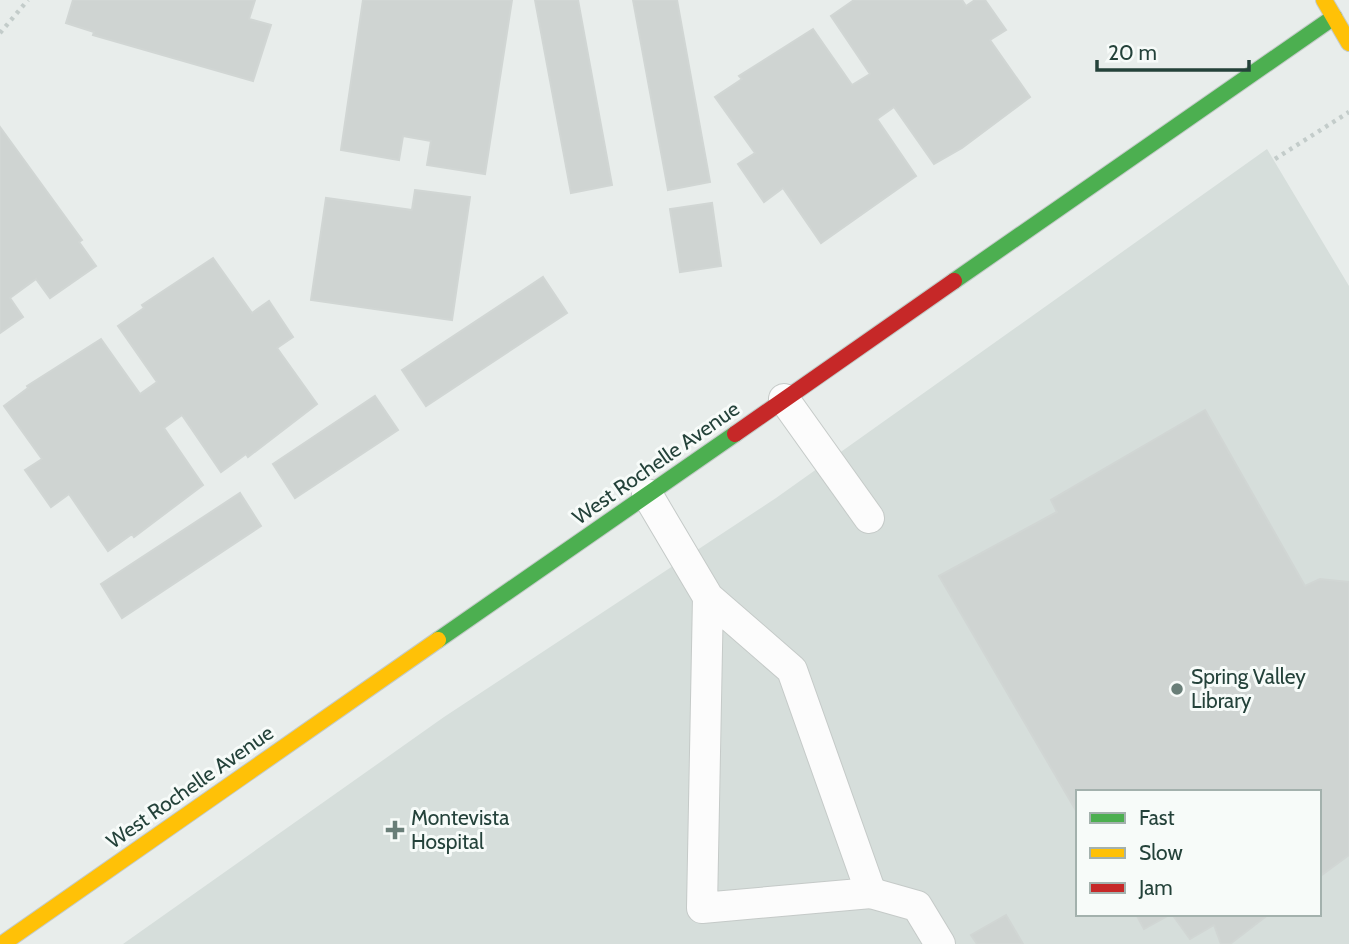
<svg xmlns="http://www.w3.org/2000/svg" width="1349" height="944" font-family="Cabin,sans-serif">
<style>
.built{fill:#d6dedb;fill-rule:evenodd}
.building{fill:#cfd4d2;stroke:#d1d6d4;stroke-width:2}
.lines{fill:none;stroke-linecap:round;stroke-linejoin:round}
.lane-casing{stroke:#c5cac8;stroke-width:32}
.fast-casing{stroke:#c3cbc8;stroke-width:18}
.slow-casing{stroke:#c3cbc8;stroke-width:18}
.jam-casing{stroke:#c3cbc8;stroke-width:18}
.path{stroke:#c3ccca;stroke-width:4.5;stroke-dasharray:3.5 5;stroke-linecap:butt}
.lane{stroke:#fcfcfc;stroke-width:30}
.fast{stroke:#4caf50;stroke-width:16}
.slow{stroke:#ffc107;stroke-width:16}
.jam{stroke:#c62828;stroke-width:16}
.poi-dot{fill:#697e78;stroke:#f7fbf9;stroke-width:2.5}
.labels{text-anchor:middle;stroke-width:6;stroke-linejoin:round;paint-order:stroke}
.street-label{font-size:21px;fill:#24423a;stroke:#f7fbf9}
.poi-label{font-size:21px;fill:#24423a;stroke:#f7fbf9;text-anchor:start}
</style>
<rect width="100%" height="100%" fill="#e8edeb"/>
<!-- built -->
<path class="built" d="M 1267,149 L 1349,286 L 1349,944 L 123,944 L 444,717 L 776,498 ZM 1078,792 L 1319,792 L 1319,914 L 1078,914 Z"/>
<!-- building -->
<g class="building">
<polygon points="73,0 255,0 249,19 271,25 253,81 93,35 94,32 66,23"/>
<polygon points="363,0 512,0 485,174 427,165 431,141 403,136 399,160 341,150"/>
<polygon points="535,0 578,0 612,185 571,193"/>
<polygon points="633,0 677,0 710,182 668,190"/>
<polygon points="854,0 962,0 966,6 975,0 985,0 1006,30 990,40 1030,97 962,148 934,164 894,107 877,119 916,176 821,243 783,188 764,202 738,164 755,153 715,97 742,79 739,76 813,29 852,85 870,74 831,16"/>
<polygon points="0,127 82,240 79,242 96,266 50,298 36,279 10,298 23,317 0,333"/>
<polygon points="415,190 470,197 452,320 311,300 326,198 412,210"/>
<polygon points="712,203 721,266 680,272 670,209"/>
<polygon points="213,258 252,313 269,301 293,337 277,348 317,404 248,457 246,454 221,472 182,415 164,428 203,485 134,537 132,534 108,551 69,494 51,507 25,470 42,459 4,406 28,388 27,386 101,339 140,394 157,382 118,326 144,308 142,305"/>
<polygon points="543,277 567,313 426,406 402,370"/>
<polygon points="375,396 398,430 295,498 273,464"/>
<polygon points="1205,410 1305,586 1320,579 1349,582 1349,855 1319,877 1319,792 1078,792 1078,814 939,576 1057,512 1051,500"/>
<polygon points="240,493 261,526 122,618 101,584"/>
<polygon points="1136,914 1171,914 1144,929"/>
<polygon points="1172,914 1269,914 1230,944 1221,944 1214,925 1190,939"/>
<polygon points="1006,915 1023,944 977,944 971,935"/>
</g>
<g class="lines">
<defs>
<g id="lane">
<polyline points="784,399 869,518"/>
<polyline points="647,494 708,597 702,908 871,893 792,670 708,597"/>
<polyline points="871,893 917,906 940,944"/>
</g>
<g id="fast">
<polyline points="954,281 1334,17"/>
<polyline points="438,640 735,434"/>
</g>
<g id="slow">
<polyline points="1324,0 1349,43"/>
<polyline points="2,944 438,640"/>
</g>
<polyline id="jam" points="735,434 954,281"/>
</defs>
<!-- lane casing -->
<use href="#lane" class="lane-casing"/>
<!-- fast casing -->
<use href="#fast" class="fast-casing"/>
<!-- slow casing -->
<use href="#slow" class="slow-casing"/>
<!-- jam casing -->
<use href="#jam" class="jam-casing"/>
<!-- path -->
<g class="path">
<polyline points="0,33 28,0"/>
<polyline points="1275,159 1349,112"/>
</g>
<!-- lane -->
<use href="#lane" class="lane"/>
<!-- fast -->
<use href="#fast" class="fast"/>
<!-- slow -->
<use href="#slow" class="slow"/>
<!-- jam -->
<use href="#jam" class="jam"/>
</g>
<!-- markers -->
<g class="poi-dot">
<circle cx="1177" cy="689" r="7"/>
<path d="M391.5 819.5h7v7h7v7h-7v7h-7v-7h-7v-7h7z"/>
</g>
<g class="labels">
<!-- street labels -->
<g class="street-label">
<text transform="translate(656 463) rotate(-35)" y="7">West Rochelle Avenue</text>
<text transform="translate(190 787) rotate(-35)" y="7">West Rochelle Avenue</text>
</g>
<!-- poi labels -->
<g class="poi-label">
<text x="1191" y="684">Spring Valley<tspan x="1191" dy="24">Library</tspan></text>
<text x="411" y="825">Montevista<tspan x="411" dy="24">Hospital</tspan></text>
</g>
</g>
<!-- legend -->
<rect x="1076" y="790" width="245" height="126" fill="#f7fbf9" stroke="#a3b1ad" stroke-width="2"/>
<rect x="1090" y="813" width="35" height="10" fill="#4caf50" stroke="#a3b1ad" stroke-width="2"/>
<text x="1139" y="825" font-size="21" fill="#24423a">Fast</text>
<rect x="1090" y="848" width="35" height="10" fill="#ffc107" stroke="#a3b1ad" stroke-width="2"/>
<text x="1139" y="860" font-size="21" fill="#24423a">Slow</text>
<rect x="1090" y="883" width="35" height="10" fill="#c62828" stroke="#a3b1ad" stroke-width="2"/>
<text x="1139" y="895" font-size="21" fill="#24423a">Jam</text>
<!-- scale -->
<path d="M1097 60v10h152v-10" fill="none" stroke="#24423a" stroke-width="3.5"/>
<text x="1108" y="60" font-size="21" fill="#24423a" stroke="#f7fbf9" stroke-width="5" paint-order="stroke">20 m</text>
</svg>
